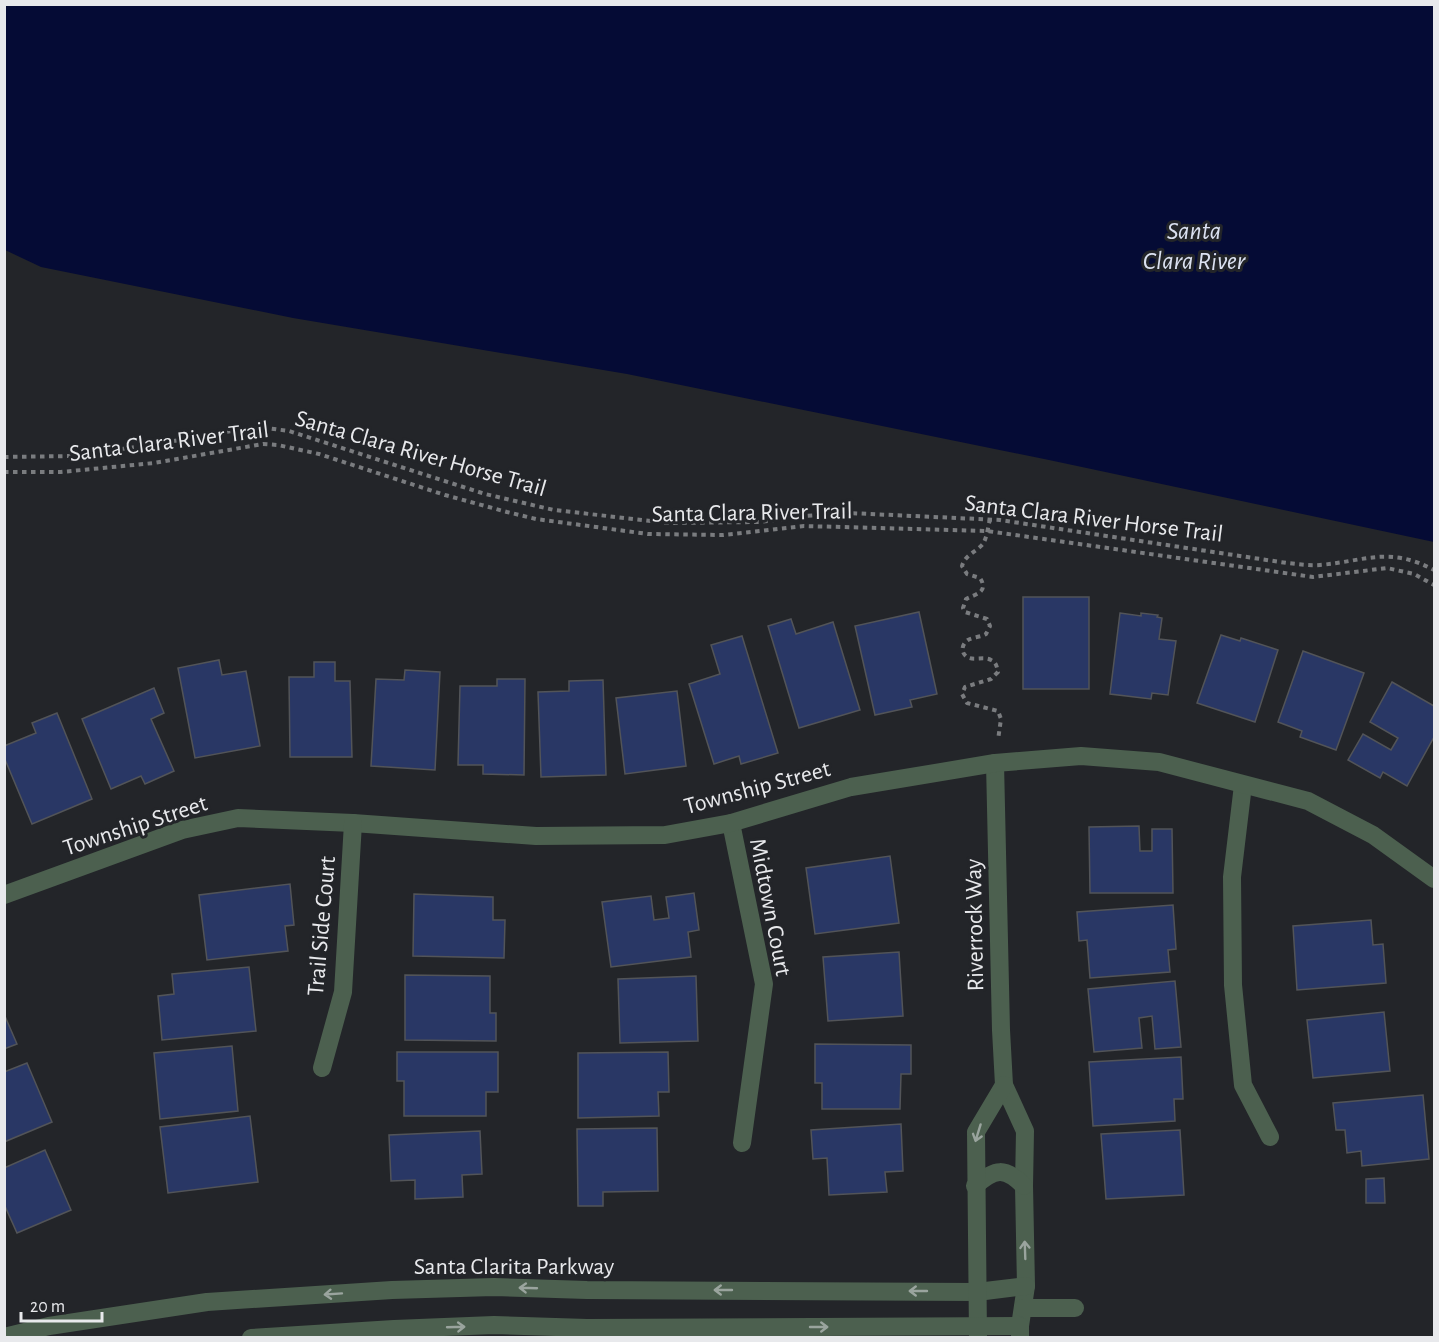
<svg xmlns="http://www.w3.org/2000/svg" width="1439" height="1342" font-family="'Alegreya Sans',sans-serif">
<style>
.water{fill:#050b35}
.building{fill:#293765;stroke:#525458;stroke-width:1.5}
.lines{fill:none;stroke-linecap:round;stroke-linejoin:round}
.path{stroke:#7a7c7f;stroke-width:4;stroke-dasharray:4.5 4.5;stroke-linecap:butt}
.minor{stroke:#4c604f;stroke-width:18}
.oneway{stroke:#9aa49e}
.labels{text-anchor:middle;stroke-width:6;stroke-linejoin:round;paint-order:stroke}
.street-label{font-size:24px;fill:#e8e9ec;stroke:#232529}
.water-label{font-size:26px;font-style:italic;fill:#dbe1f1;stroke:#232529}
</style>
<rect width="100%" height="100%" fill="#232529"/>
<!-- water -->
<polygon class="water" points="5,4 1434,5 1434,542 1049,460 627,374 293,318 41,267 5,250"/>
<!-- building -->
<g class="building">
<rect x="1023" y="597" width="66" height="92"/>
<polygon points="919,612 937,694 910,700 912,707 875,715 855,626"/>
<polygon points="1120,613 1141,616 1141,613 1158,615 1157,617 1162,618 1159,639 1176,641 1168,695 1152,693 1151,699 1110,694"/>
<polygon points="791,619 796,634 833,622 860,710 799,728 768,626"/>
<polygon points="1221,635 1240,641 1241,638 1278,650 1255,722 1197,703"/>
<polygon points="742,636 778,753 741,764 739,756 714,764 689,684 720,674 711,645"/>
<polygon points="1303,651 1364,673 1336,750 1300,737 1302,731 1278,722"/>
<polygon points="219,660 222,675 246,671 260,746 195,758 178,668"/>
<polygon points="314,662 335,662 335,681 350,681 352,757 290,757 289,677 314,677"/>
<polygon points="405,670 440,672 435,770 371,766 376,679 404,680"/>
<polygon points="497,679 525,679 524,775 483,774 483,765 458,765 460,686 497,686"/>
<polygon points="603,680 606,775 541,777 538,692 569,691 569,681"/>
<polygon points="1392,682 1434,706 1434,737 1407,786 1383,772 1380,778 1348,760 1363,734 1391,750 1398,738 1370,722"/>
<polygon points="154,688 164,713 151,719 174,771 145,784 141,776 111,789 82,719"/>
<polygon points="677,691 686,766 625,774 616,698"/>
<polygon points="57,713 92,799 32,824 4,757 4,746 36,733 32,723"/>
<polygon points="1139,826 1140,851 1152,851 1152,829 1172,829 1173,893 1090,893 1089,827"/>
<polygon points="890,856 899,923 815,934 806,868"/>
<polygon points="290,884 294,925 285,926 288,951 207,960 199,895"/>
<polygon points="694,893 699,930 688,932 691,957 611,967 602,902 651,896 654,920 669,918 666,897"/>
<polygon points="414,894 493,897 493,920 505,920 504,958 413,956"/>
<polygon points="1173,905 1176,949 1168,950 1170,972 1090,978 1087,940 1079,941 1077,912"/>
<polygon points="1371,920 1373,945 1383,944 1386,983 1297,990 1293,926"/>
<polygon points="899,952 903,1016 828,1021 823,957"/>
<polygon points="249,967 256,1031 162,1040 158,996 174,994 172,974"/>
<polygon points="405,975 490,976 490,1013 496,1013 496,1041 405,1040"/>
<polygon points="696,976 698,1041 620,1043 618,979"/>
<polygon points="1175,981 1181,1047 1155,1049 1152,1016 1139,1018 1142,1048 1094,1052 1088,989"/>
<polygon points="1384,1012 1390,1071 1313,1078 1307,1020"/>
<polygon points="4,1014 17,1044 4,1049"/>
<polygon points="815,1044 911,1045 911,1074 901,1074 900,1109 822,1109 822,1083 815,1083"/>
<polygon points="232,1046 238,1111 160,1119 154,1053"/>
<polygon points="397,1052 498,1052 498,1092 486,1092 486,1116 404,1116 404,1081 397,1081"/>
<polygon points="668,1052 669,1092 658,1092 659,1116 578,1118 578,1053"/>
<polygon points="1181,1057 1183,1099 1174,1099 1175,1121 1093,1126 1089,1062"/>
<polygon points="27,1063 52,1122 4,1142 4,1072"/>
<polygon points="1423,1095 1429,1159 1362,1166 1361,1151 1347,1153 1345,1130 1336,1130 1333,1103"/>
<polygon points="250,1116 258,1182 168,1193 160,1127"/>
<polygon points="901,1124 903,1171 885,1172 887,1192 829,1195 827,1158 813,1159 811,1130"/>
<polygon points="657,1128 658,1191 603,1192 603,1206 578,1206 577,1129"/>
<polygon points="1180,1130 1184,1195 1106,1199 1101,1134"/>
<polygon points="480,1131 482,1174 462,1175 463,1197 415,1199 415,1180 391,1181 389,1135"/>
<polygon points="45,1150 71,1210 17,1233 4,1204 4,1168"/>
<polygon points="1384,1178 1385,1203 1366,1203 1366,1179"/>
</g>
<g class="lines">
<!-- path -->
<g class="path">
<path d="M 4,457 L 74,456 L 156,444 L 243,429 L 267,428 L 289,431 L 485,494 L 554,510 L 669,523 L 760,522 L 805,516 L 849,513 L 1000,520 L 1287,563 C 1298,564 1309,566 1320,565 C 1366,561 1389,546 1434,570"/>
<polyline points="4,472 61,472 154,463 263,444 278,445 319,454 445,495 507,512 536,519 648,534 723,535 804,526 987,531 1313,577 1387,568 1414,574 1434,585"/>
<path d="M 990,519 C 988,527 987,537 983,544 C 976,552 965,555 962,566 L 967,574 L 980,578 C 989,592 976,594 966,599 L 963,608 L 965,612 L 987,619 L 990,626 L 986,634 C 981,637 973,637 968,640 C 962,644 960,652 967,657 C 974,661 984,656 991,660 C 996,662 997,667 998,672 L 991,679 L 965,687 L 962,694 L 967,703 L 998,711 L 1001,719 L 998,740"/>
</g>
<!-- minor -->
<g class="minor">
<polyline points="995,763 1001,1030 1004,1085 1025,1131 1024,1186 1026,1286 1020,1326 1020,1337"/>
<polyline points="1243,785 1232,877 1233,985 1243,1085 1270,1137"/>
<polyline points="731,823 764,984 742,1143"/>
<polyline points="4,895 182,830 238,818 353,823 536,836 665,835 731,823 851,787 995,763 1081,756 1159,762 1308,801 1373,835 1434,879"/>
<polyline points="322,1068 343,992 353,823"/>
<path d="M 975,1186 C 995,1168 1005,1167 1024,1186"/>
<polyline points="1023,1308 1075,1308"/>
<polyline points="4,1337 49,1326 207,1302 392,1290 494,1287 587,1290 977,1292 1026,1286"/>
<polyline points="978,1337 976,1132 1004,1085"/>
<polyline points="251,1338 394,1329 494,1325 587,1328 1020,1326"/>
</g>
</g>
<!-- one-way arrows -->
<defs><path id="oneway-shaft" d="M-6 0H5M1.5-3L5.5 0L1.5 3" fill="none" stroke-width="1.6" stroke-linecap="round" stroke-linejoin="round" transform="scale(1.5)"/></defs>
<g class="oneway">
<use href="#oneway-shaft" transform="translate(978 1133) rotate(107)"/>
<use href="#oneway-shaft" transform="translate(1025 1250) rotate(-92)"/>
<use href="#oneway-shaft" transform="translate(528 1288) rotate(-178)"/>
<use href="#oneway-shaft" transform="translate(723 1290) rotate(-180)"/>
<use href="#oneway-shaft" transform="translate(918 1291) rotate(-180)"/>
<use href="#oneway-shaft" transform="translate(333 1294) rotate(176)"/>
<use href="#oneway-shaft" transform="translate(456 1327) rotate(-2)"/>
<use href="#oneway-shaft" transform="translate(819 1327)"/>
</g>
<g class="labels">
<!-- street labels -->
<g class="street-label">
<text transform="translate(169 441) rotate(-7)" y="8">Santa Clara River Trail</text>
<text transform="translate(421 453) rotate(16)" y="8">Santa Clara River Horse Trail</text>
<text transform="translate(752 512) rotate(-1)" y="8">Santa Clara River Trail</text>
<text transform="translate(1094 518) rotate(7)" y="8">Santa Clara River Horse Trail</text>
<text transform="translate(757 787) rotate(-15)" y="8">Township Street</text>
<text transform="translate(135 825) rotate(-18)" y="8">Township Street</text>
<text transform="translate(771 907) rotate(79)" y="8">Midtown Court</text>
<text transform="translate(974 925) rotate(-91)" y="8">Riverrock Way</text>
<text transform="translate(321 926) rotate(-85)" y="8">Trail Side Court</text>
<text x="514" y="1274">Santa Clarita Parkway</text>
</g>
<!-- water labels -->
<g class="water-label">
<text x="1194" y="239">Santa<tspan x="1194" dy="30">Clara River</tspan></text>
</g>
</g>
<!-- border -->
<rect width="1439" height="1342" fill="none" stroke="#e8e9ec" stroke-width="12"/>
<!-- scale -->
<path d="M21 1312v9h81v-9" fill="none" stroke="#e8e9ec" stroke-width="3"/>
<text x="30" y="1312" font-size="18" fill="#e8e9ec" stroke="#232529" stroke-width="4.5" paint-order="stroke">20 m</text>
</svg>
